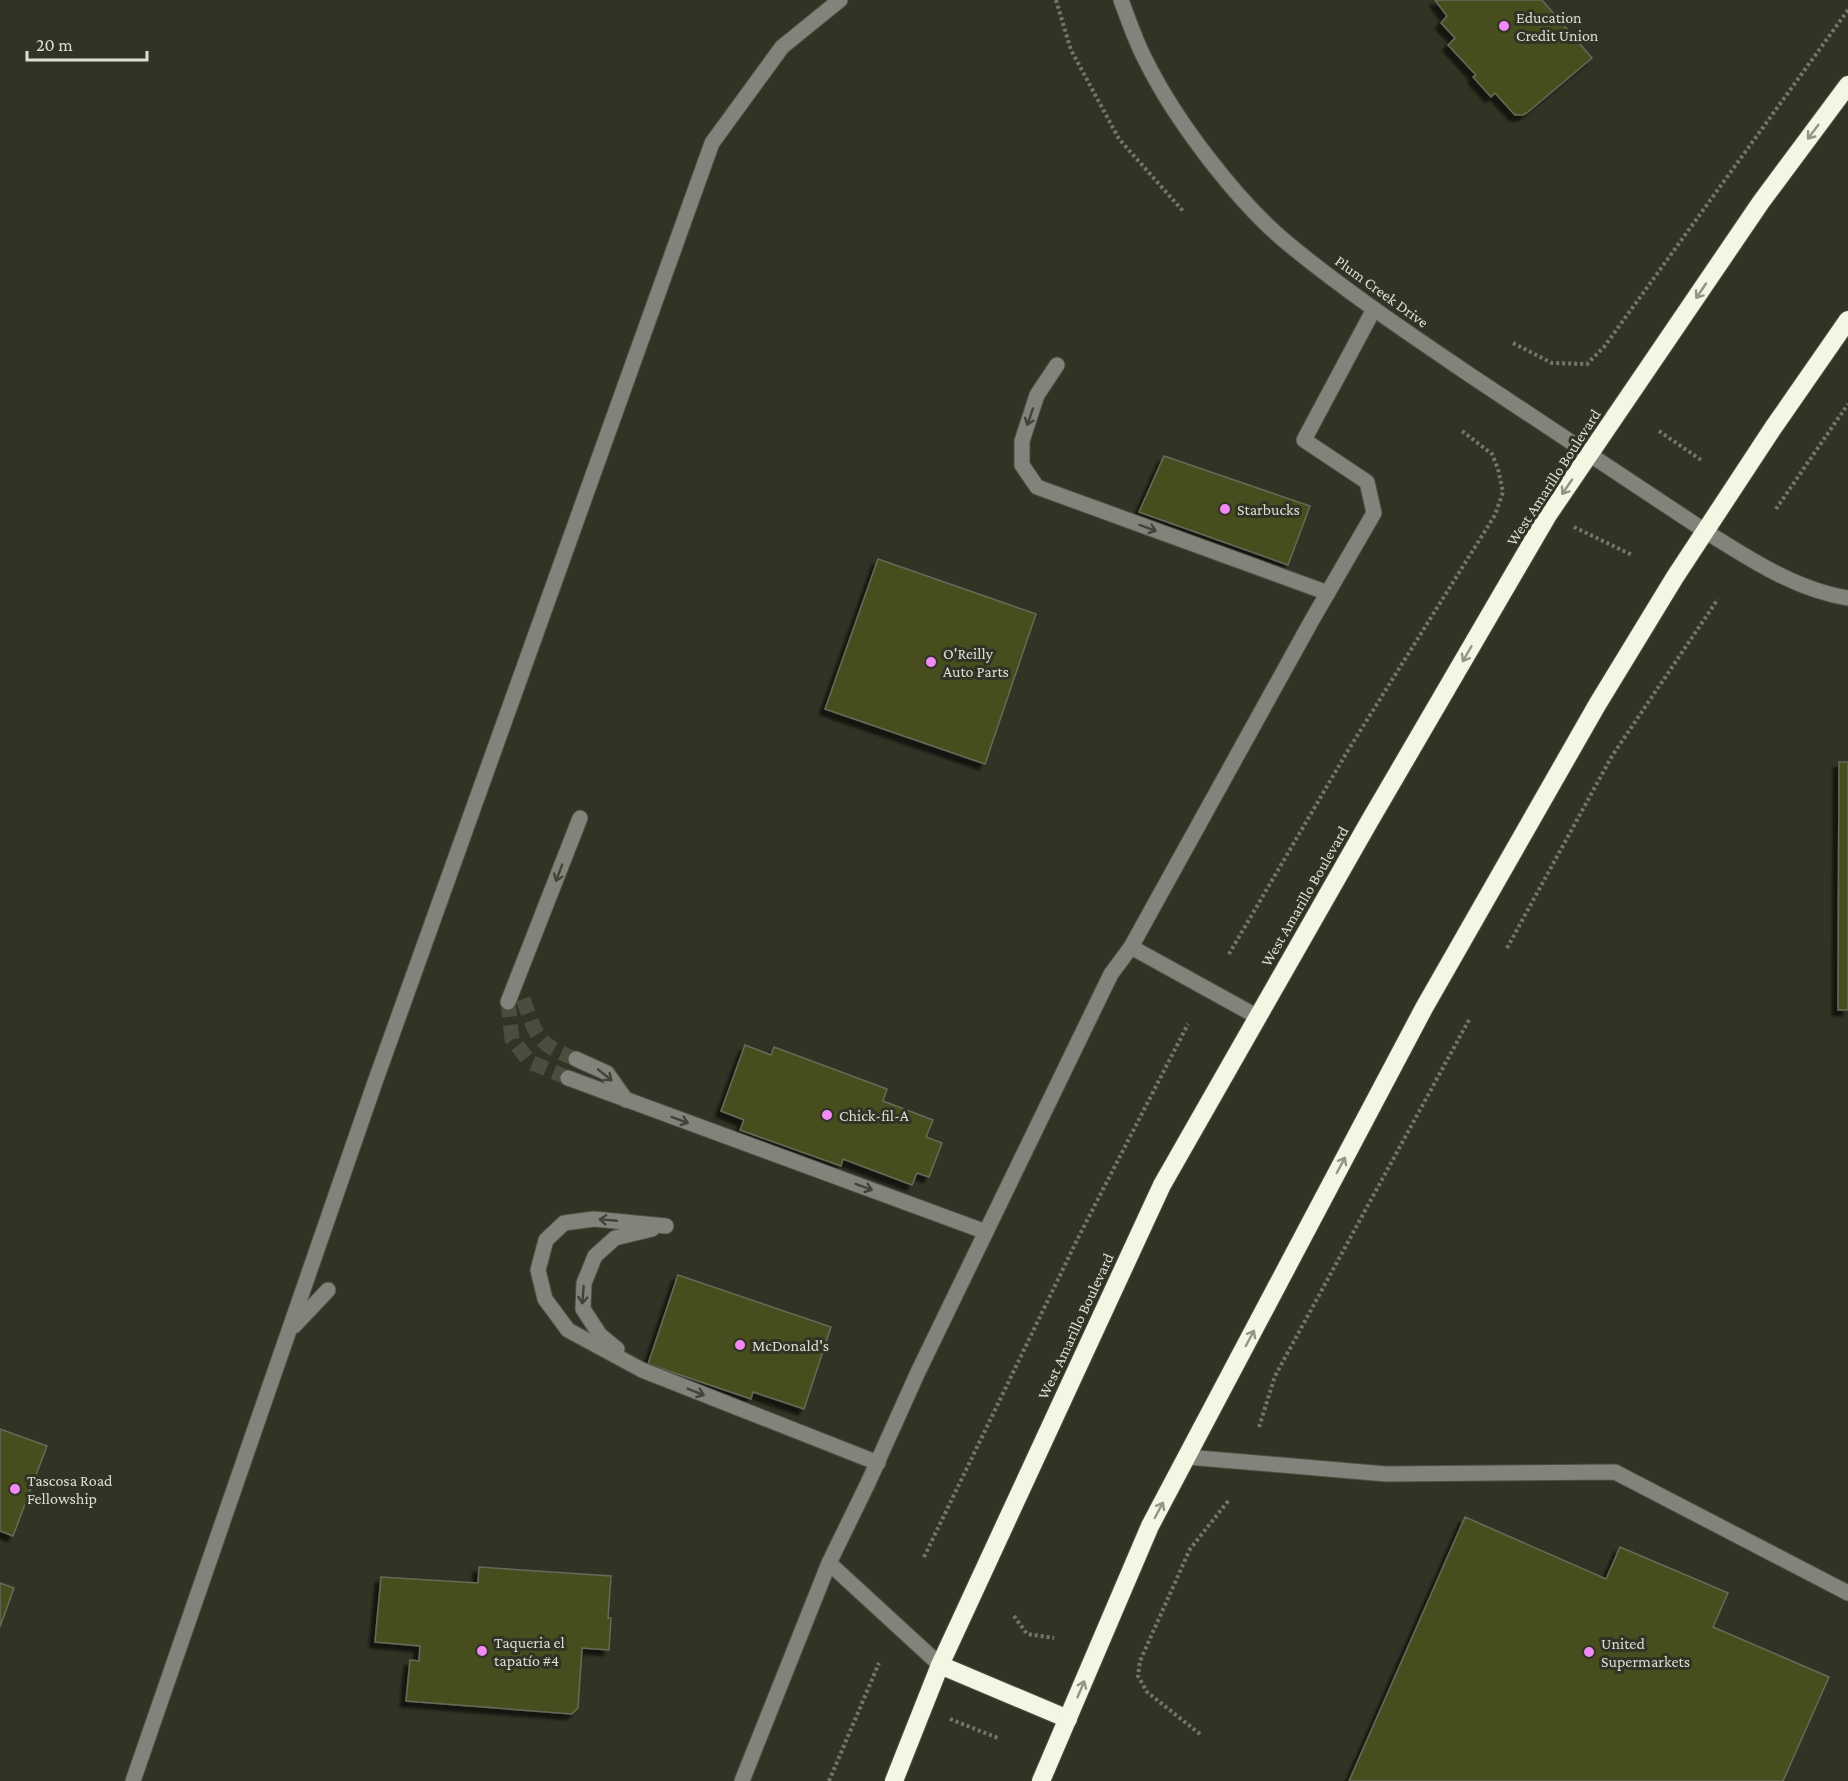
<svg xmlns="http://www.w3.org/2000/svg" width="1848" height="1781" font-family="'Crimson Pro',serif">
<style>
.building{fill:#474e1e;stroke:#666a59;stroke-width:1.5;filter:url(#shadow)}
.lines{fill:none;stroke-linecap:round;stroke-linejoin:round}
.minor-tunnel{stroke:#4b4e3f;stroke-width:15;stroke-dasharray:15 8;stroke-linecap:butt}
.minor-casing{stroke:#4c4f41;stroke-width:17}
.highway-casing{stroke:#4c4f41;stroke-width:20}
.path{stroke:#737669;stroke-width:4;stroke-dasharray:3 3;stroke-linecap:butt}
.minor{stroke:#82847c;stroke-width:15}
.highway{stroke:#f2f6e2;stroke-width:18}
.oneway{stroke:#929584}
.oneway2{stroke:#414436}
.poi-dot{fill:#f18af4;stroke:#313425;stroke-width:2}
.labels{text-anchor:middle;stroke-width:6;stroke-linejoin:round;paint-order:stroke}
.poi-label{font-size:16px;fill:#dcded4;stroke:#313425;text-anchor:start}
.street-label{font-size:16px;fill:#dcded4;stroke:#313425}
</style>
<defs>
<filter id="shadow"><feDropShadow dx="-5.5" dy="5.5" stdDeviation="1.5" flood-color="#0009"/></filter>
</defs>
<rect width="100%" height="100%" fill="#313425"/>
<!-- building -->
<g class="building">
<polygon points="1435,0 1542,0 1592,58 1528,112 1523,115 1515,115 1495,93 1491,97 1473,77 1476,75 1448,45 1455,38 1441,23 1447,16"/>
<polygon points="1164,456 1310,506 1288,565 1139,512"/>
<polygon points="878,559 1036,614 985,764 825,709"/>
<polygon points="1839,762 1848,762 1848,1010 1838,1010"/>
<polygon points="745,1045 771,1055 774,1047 887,1089 883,1101 933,1120 926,1137 942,1143 929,1177 917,1173 912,1185 843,1159 841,1166 740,1130 744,1120 721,1111"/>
<polygon points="678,1275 831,1327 804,1409 753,1392 751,1399 648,1364"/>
<polygon points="0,1429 47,1446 13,1536 0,1531"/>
<polygon points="1465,1517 1606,1579 1620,1547 1728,1593 1713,1627 1829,1677 1783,1781 1349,1781"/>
<polygon points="479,1567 611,1576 608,1618 611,1618 609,1650 582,1648 578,1708 572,1714 406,1701 410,1660 419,1661 420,1646 375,1642 381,1577 478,1583"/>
<polygon points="0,1583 14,1588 0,1627"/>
</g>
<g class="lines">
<!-- minor-tunnel -->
<g class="minor-tunnel">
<path d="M 523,999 C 537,1037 536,1044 576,1059"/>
<polyline points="508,1002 512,1039 530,1062 568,1078"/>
</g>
<defs>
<g id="minor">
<path d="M 1121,0 C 1129,21 1136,43 1147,63 C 1176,121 1236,200 1286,242 C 1344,290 1408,333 1470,375 C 1548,427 1627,479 1705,531 C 1748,558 1796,590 1848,598"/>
<polyline points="1057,365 1037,395 1022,441 1022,465 1037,487 1328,593"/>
<polyline points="1131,947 1312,620 1374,513 1367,482 1304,440 1374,309"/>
<polyline points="508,1002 580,818"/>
<polyline points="576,1059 607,1073 626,1100"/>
<polyline points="568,1078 986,1232"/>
<polyline points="666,1226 594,1219 564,1223 546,1240 538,1270 545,1299 568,1330 642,1370 878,1463"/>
<polyline points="294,1326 328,1290"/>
<polyline points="617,1349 600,1335 583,1309 584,1283 595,1256 615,1238 652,1229"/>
<polyline points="1187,1457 1386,1474 1615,1472 1848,1593"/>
<polyline points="829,1563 940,1665"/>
<polyline points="133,1781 374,1085 712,143 782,47 840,0"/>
<polyline points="742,1781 829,1563 868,1483 918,1372 1111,974 1131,947 1258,1017"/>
</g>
<g id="highway">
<polyline points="940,1665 1068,1719"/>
<polyline points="894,1781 940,1665 1162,1185 1369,822 1548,515 1761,202 1848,85"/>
<polyline points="1041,1781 1150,1526 1424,1008 1597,705 1675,577 1773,428 1848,320"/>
</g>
</defs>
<!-- minor casing -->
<use href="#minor" class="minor-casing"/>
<!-- highway casing -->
<use href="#highway" class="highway-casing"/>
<!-- path -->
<g class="path">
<polyline points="1056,0 1071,50 1119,139 1183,211"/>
<polyline points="1513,343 1552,363 1587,364 1604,347 1848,10"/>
<polyline points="1659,431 1701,460"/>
<polyline points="1776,509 1848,404"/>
<polyline points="1574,527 1632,555"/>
<polyline points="1507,948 1612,756 1718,599"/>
<polyline points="1229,954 1347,752 1495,515 1503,492 1498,469 1492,454 1462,431"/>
<polyline points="1259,1427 1275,1376 1470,1018"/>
<polyline points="924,1557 1077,1240 1188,1024"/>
<polyline points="1014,1616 1027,1634 1054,1638"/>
<polyline points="950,1719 998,1738"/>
<polyline points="1200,1734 1147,1692 1138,1676 1140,1661 1190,1549 1229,1500"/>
<polyline points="829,1781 879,1663"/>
</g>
<!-- minor -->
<use href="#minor" class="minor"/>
<!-- highway -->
<use href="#highway" class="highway"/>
</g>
<!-- one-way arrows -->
<defs><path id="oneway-shaft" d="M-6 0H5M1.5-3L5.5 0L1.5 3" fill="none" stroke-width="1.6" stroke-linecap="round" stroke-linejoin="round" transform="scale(1.5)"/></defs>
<g class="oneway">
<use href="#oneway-shaft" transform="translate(1813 132) rotate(127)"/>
<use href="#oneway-shaft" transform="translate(1701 291) rotate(124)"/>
<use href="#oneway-shaft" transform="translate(1567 487) rotate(124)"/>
<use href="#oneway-shaft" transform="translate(1467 654) rotate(120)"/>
<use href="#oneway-shaft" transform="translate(1341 1165) rotate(-62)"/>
<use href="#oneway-shaft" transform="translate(1250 1338) rotate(-62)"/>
<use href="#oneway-shaft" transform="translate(1159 1510) rotate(-62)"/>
<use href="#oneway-shaft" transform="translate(1081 1689) rotate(-67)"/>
</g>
<g class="oneway2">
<use href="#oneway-shaft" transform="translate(1030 417) rotate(109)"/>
<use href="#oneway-shaft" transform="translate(1148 528) rotate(20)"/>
<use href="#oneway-shaft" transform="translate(559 873) rotate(111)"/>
<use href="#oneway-shaft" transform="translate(605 1075) rotate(39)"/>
<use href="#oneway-shaft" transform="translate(680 1120) rotate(20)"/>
<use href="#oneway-shaft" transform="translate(864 1187) rotate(20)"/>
<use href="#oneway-shaft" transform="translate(608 1220) rotate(-175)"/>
<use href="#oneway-shaft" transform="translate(583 1295) rotate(94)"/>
<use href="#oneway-shaft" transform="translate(696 1392) rotate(22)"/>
</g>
<!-- markers -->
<g class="poi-dot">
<circle cx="1504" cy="26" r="6"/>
<circle cx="1225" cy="509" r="6"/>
<circle cx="931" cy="662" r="6"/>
<circle cx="827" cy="1115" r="6"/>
<circle cx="740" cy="1345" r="6"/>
<circle cx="15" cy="1489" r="6"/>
<circle cx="482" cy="1651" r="6"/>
<circle cx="1589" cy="1652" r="6"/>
</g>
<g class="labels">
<!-- poi labels -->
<g class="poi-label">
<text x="1516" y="23">Education<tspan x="1516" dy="18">Credit Union</tspan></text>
<text x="1237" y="515">Starbucks</text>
<text x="943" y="659">O'Reilly<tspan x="943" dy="18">Auto Parts</tspan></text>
<text x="839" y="1121">Chick-fil-A</text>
<text x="752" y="1351">McDonald's</text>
<text x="27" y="1486">Tascosa Road<tspan x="27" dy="18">Fellowship</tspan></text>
<text x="494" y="1648">Taqueria el<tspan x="494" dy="18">tapatío #4</tspan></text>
<text x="1601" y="1649">United<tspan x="1601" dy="18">Supermarkets</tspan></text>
</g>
<!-- street labels -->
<g class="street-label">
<text transform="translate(1382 291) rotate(36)" y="6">Plum Creek Drive</text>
<text transform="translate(1553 477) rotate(-57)" y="6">West Amarillo Boulevard</text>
<text transform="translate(1304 896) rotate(-60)" y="6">West Amarillo Boulevard</text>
<text transform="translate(1075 1326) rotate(-65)" y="6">West Amarillo Boulevard</text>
</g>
</g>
<!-- scale -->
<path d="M27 51v9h120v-9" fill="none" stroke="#dcded4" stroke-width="3"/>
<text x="36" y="51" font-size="18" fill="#dcded4" stroke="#313425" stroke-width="4.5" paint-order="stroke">20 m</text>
</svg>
